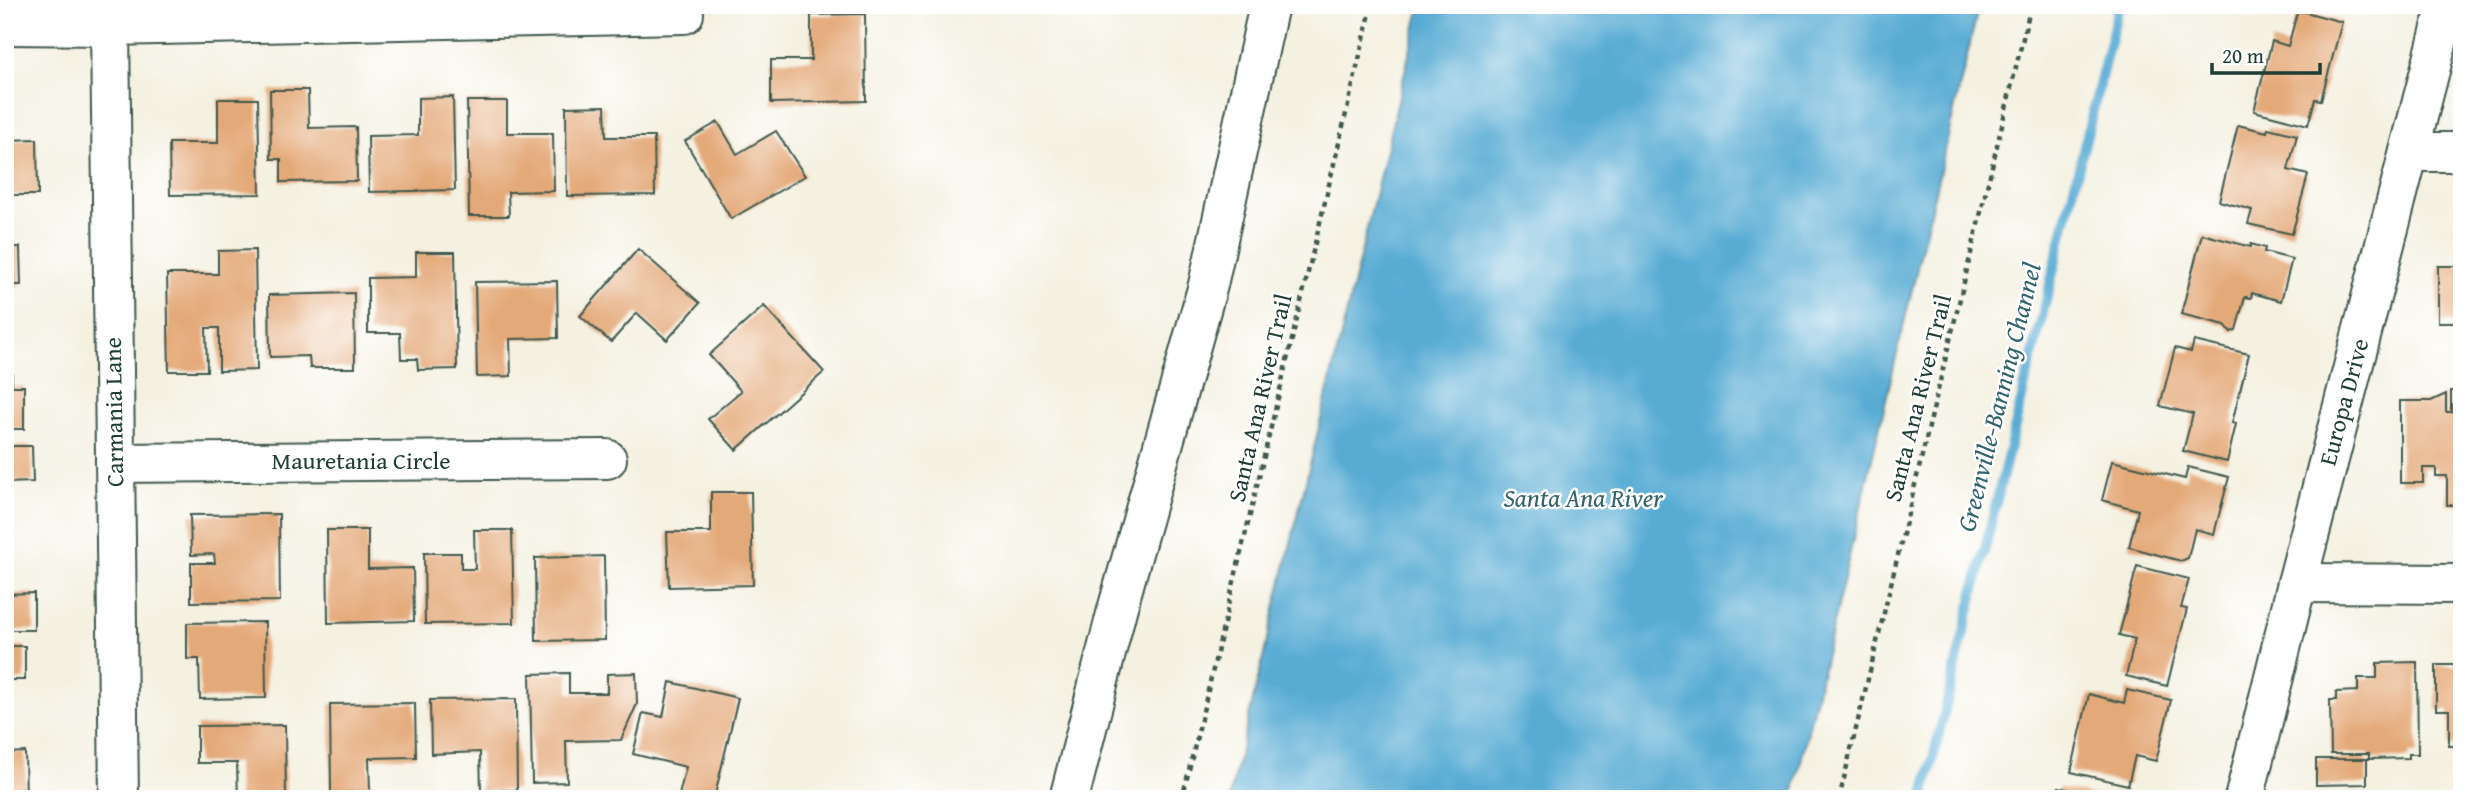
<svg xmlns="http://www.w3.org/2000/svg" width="2467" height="804" font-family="'Gentium Book Plus',serif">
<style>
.water{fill:#58acd4;stroke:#3c7484;stroke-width:2}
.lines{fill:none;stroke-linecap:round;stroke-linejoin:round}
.stream{stroke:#58acd4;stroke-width:10}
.building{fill:#e4a978}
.minor-casing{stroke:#3f584e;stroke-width:42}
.path{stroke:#3f584e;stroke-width:4.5;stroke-dasharray:5 5;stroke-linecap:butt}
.minor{stroke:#fff;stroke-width:38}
.labels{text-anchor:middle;stroke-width:5;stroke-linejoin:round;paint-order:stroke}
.street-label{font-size:24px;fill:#1f3d34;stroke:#fff}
.water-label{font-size:26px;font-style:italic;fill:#33646c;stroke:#fff}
</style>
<rect width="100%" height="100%" fill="#fff"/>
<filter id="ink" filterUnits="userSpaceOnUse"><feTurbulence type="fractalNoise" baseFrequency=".0143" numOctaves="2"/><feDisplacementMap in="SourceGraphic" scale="14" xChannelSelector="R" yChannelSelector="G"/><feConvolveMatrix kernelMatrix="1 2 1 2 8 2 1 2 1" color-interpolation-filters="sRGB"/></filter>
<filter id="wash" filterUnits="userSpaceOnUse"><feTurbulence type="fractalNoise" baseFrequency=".00686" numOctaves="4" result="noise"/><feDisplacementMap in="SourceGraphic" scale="28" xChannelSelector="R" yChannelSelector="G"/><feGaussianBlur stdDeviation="1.57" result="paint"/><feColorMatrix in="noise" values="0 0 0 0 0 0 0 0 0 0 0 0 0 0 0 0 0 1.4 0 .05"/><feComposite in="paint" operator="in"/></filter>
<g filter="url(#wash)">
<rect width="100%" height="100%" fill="#f4f1e1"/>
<!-- water -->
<polygon class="water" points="1421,5 1979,5 1792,799 1229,799"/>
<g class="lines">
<!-- stream -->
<polyline class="stream" points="1923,799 2119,5"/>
</g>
<g id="blocks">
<!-- building -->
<g class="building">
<polygon points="2298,10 2342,22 2321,100 2315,99 2308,125 2254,111 2272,41 2288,46"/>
<polygon points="865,14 866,101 771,103 771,60 811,60 811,15"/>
<polygon points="270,90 308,90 309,128 356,127 357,181 281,182 281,159 271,159"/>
<polygon points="453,97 455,190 369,192 368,136 418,135 418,98"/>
<polygon points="218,99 258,99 260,194 170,195 169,143 218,143"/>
<polygon points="467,101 507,101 507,133 553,133 554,191 508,192 509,216 469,216"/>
<polygon points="605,106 606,137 654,137 655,195 567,196 566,107"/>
<polygon points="718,122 737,154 776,131 805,176 731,219 685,141"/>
<polygon points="2238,125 2267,132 2268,128 2297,135 2288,170 2308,175 2292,234 2248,224 2252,210 2219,201"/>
<polygon points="37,139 38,195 5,195 5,140"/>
<polygon points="2202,234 2251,247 2251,244 2265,248 2264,252 2292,259 2281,301 2252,293 2251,298 2245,297 2236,330 2231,332 2225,325 2181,314"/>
<polygon points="5,247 20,247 21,285 5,285"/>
<polygon points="638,249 700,303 667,340 637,313 611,342 580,316"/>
<polygon points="255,250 257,370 219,371 219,328 206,328 207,371 169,371 167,274 218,274 218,251"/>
<polygon points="416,252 455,252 457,369 418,370 417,359 401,359 400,333 368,333 368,278 416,277"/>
<rect x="2438" y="266" width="24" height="56"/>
<polygon points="557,281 558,338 510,339 511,376 477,377 475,282"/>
<polygon points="354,293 355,368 310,368 309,356 270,357 269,295"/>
<polygon points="764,306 824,372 736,450 708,419 741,391 709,355"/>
<polygon points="2194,341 2249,354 2232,423 2236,424 2227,462 2183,451 2193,414 2160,406 2175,348 2191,352"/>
<polygon points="5,352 12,352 12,386 24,386 24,429 5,429"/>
<polygon points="2451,391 2462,391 2462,505 2447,505 2447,476 2436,476 2436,468 2423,468 2423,483 2400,483 2400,401 2431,401 2446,394 2446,412 2451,412"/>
<polygon points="5,446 32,446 33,482 5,483"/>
<polygon points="2112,461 2185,479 2188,467 2229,477 2214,534 2195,529 2188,558 2181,561 2129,547 2138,510 2102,500"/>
<polygon points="711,492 751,492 753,585 669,587 667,532 711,532"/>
<polygon points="279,514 280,601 191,602 191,563 215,563 214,554 191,555 190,515"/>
<polygon points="327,530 368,530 368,569 413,568 414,621 328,623"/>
<polygon points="474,530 512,530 514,623 425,624 424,553 461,553 461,569 475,569"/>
<polygon points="604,556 605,640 536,641 535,558"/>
<polygon points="2137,566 2189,579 2181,608 2187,609 2167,686 2126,676 2135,639 2119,635"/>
<polygon points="34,593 34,630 5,630 5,594"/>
<polygon points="265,622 266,698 200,699 199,659 187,659 187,623"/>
<rect x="5" y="646" width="20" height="34"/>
<polygon points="2417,662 2418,754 2409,754 2409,758 2369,759 2369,754 2331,754 2330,700 2336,700 2336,692 2358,691 2358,678 2377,678 2377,663"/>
<polygon points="2436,665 2462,665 2462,746 2449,746 2449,710 2436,710"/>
<polygon points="569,673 569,693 607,693 607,674 636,673 637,704 621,740 566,741 567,782 532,783 530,674"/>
<polygon points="670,682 738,698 714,799 678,799 686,767 633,754 643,713 663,717"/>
<polygon points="2127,690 2171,700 2156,761 2135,756 2128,785 2071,772 2089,694 2124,703"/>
<polygon points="516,699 517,790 481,791 480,752 431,754 430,700"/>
<polygon points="415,703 416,757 369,758 370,792 331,793 330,704"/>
<polygon points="285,725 286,799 238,799 237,763 197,763 197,726"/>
<polygon points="25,752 26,799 5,799 5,753"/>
<polygon points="2316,759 2367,759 2367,784 2316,785"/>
<polygon points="2059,787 2102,798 2102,799 2056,799"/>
</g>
</g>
</g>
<g filter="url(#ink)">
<use href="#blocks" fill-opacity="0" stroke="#3f584e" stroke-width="2"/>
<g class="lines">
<defs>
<g id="minor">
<polyline points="5,25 110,26 684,14 683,5"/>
<polyline points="110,26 119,799"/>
<polyline points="2409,152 2462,152"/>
<polyline points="115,463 607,459"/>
<polyline points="2297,583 2462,584"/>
<polyline points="1069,799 1117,610 1208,285 1269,5"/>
<polyline points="2244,799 2297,583 2447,5"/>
</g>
</defs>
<!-- minor casing -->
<use href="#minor" class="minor-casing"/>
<!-- path -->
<g class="path">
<polyline points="1182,799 1372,5"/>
<polyline points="1839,799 2031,5"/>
</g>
<!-- minor -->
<use href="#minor" class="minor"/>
</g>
</g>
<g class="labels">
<!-- street labels -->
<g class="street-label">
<text transform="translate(1260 398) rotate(-77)" y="8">Santa Ana River Trail</text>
<text transform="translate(1918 398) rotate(-76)" y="8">Santa Ana River Trail</text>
<text transform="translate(2344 402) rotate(-75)" y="8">Europa Drive</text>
<text transform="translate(114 412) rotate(-91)" y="8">Carmania Lane</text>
<text x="361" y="469">Mauretania Circle</text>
</g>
<!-- water labels -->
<g class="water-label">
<text transform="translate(1999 397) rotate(-76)" y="9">Greenville-Banning Channel</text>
<text x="1583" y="507">Santa Ana River</text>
</g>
</g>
<!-- margin -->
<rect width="2467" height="804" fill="none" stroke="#fff" stroke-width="28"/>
<!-- scale -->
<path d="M2212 63v10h108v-10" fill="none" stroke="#1f3d34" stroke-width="3.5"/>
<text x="2222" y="63" font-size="21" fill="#1f3d34" stroke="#ffffff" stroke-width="5" paint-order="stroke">20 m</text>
</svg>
